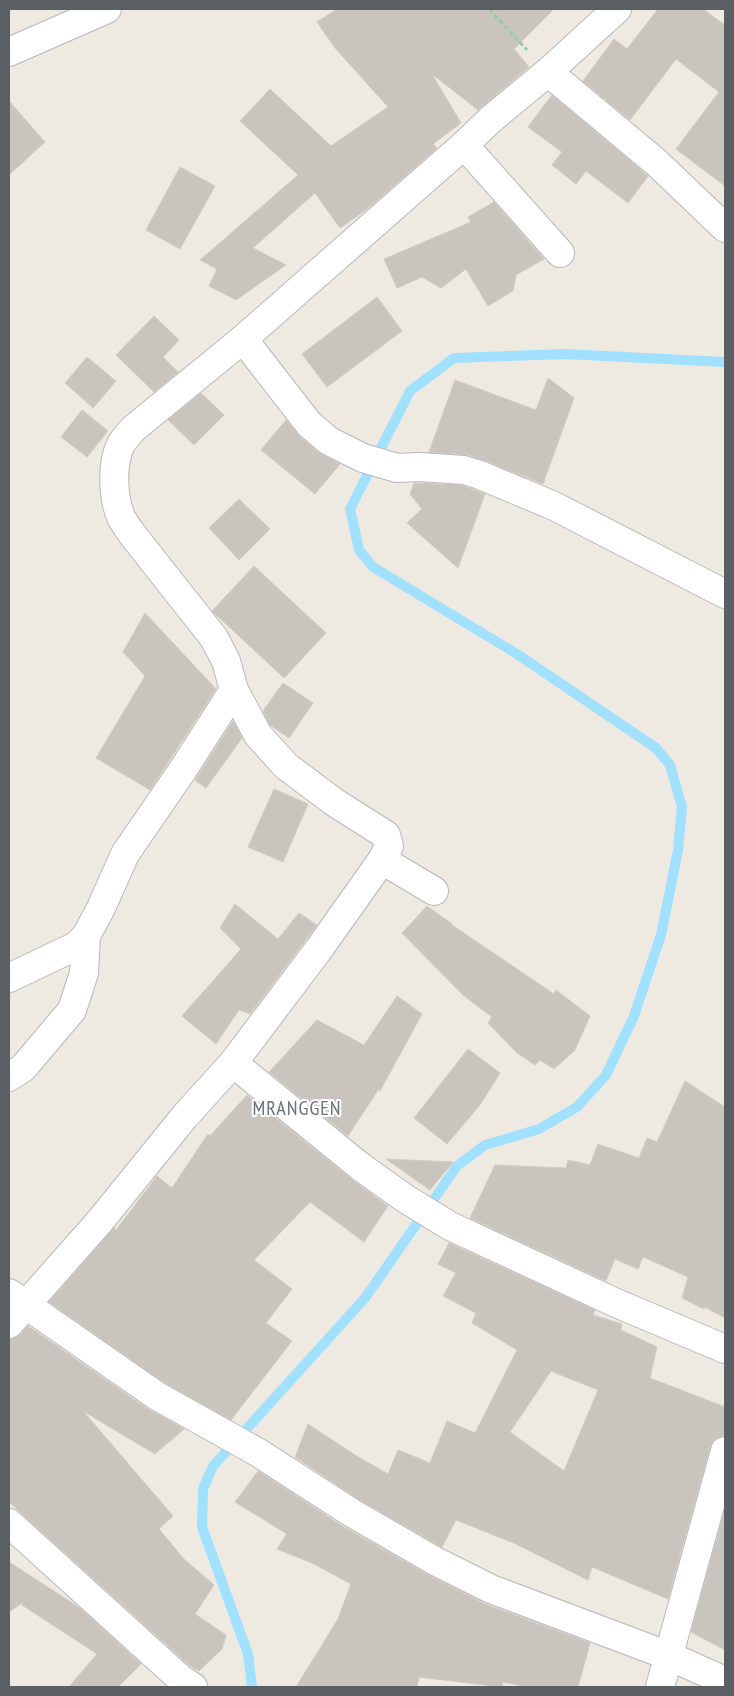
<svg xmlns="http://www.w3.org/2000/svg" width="734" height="1696" font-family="'PT Sans Narrow',sans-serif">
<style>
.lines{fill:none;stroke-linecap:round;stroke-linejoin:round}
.stream{stroke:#a1e1ff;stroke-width:10}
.building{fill:#c9c5be;stroke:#d4cbbf;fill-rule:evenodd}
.street-casing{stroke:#b4b9bd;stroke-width:30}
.path{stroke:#95cd9e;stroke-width:3;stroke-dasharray:5 2.5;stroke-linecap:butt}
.street{stroke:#fff;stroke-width:28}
.labels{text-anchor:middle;stroke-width:4;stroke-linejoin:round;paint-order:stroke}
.quarter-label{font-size:20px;letter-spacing:1px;fill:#6b7276;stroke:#fff}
</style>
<rect width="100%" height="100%" fill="#eeeae1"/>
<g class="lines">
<!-- stream -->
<polyline class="stream" points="252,1687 248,1654 202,1527 203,1489 213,1466 365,1298 457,1166 485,1145 539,1129 577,1107 606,1075 634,1016 661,935 678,850 682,807 670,765 656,748 517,654 373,567 359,550 350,509 410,391 454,358 565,354 725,362"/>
</g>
<!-- building -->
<g class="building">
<polygon points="337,9 554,9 514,49 529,67 478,110 432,74 461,123 433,144 437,148 367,209 340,228 315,193 253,248 286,265 236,300 209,286 217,269 200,260 298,175 240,121 270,89 331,146 388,107 335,48 317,22"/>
<polygon points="658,9 703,9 725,25 725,186 676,149 719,92 676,59 630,120 583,81 614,39 627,49"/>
<polygon points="552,95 648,176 628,203 586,171 576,184 552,165 562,152 528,127"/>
<polygon points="9,101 45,142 9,175"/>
<polygon points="180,167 215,186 180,249 146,230"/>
<polygon points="494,202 544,259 516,275 513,291 488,306 466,269 441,288 422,277 397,288 384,259 471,222 468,217"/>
<polygon points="377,297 402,331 327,387 302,354"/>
<polygon points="154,316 179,340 163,357 178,372 154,392 116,355"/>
<polygon points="87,357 116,381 93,408 65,383"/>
<polygon points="548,378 574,398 543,484 486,461 469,455 429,452 455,380 536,410"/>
<polygon points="201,393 224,415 194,445 168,420"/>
<polygon points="82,410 108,431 87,457 61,437"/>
<polygon points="286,420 299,436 319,453 340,464 315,494 261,450"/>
<polygon points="414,483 461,485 485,494 458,568 407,523 422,509 410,494"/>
<polygon points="239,499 270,529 239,560 209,528"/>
<polygon points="254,566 326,633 284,678 212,611"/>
<polygon points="145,613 216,689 150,790 96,758 145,676 123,652"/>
<polygon points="283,683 313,703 289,738 270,725 263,711"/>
<polygon points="233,721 242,738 206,788 195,780"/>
<polygon points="274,789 308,804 283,862 248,847"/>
<polygon points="235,904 278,939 299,913 317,925 250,1014 239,1010 216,1044 182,1016 241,949 220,928"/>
<polygon points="427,906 452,924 452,925 554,994 556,990 590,1016 575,1050 554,1069 540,1060 535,1065 516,1052 488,1023 492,1017 463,995 402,933"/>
<polygon points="397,996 422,1014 380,1091 378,1090 348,1136 269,1072 317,1020 364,1045"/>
<polygon points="468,1049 500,1073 480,1105 447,1144 414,1118"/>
<polygon points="685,1081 725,1107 725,1318 705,1307 704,1309 682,1298 688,1277 643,1257 638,1269 615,1259 606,1281 470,1218 495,1165 566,1168 568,1160 590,1165 598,1144 639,1158 647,1138 657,1142"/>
<polygon points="247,1095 351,1179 388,1206 364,1242 310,1202 254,1260 292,1289 266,1323 292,1341 231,1420 165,1383 49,1302 114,1228 116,1230 157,1176 172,1188 208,1134 210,1136"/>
<polygon points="386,1159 453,1162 430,1190"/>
<path d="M 449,1243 L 595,1310 L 593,1315 L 622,1324 L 621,1330 L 657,1347 L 650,1378 L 725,1407 L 725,1436 L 721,1436 L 714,1440 L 710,1447 L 668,1599 L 592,1567 L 588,1580 L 516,1544 L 456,1520 L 442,1547 L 360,1500 L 295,1457 L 308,1424 L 355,1455 L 388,1474 L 398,1450 L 430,1463 L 447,1421 L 475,1433 L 517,1350 L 472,1323 L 476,1313 L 443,1296 L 456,1273 L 438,1264 ZM 551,1371 L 598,1390 L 564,1471 L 510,1432 Z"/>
<polygon points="28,1326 148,1409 184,1429 155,1454 83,1411 173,1516 159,1529 184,1559 214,1585 195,1614 226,1635 222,1649 199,1671 190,1666 9,1502 9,1340 20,1335"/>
<polygon points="258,1471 344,1527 428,1575 485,1604 590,1643 578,1687 527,1687 503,1682 502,1687 491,1687 485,1685 419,1677 417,1687 296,1687 338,1619 351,1584 312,1563 277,1549 287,1534 235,1502"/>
<polygon points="725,1509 725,1650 691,1632"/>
<polygon points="9,1562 80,1608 141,1664 118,1687 69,1687 97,1654 22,1605 22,1603 9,1612"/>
</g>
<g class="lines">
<defs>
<g id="street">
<polyline points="9,52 107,9"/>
<polyline points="548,72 657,163 725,228"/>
<polyline points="464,145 560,253"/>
<polyline points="243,339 309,424 329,441 363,458 397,468 419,467 464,470 480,475 554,506 725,594"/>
<polyline points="382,860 434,891"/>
<polyline points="9,978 76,946 86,936 101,908 125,854 182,771 234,690"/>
<polyline points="233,1063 361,1167 406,1199 450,1226 616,1303 725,1349"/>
<polyline points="9,1077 23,1068 72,1010 84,973 86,936"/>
<polyline points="9,1293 157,1396 259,1453 352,1513 435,1561 491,1589 669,1656 725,1681"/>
<path d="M 9,1324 L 100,1221 L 185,1116 L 233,1063 L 319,949 L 382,860 L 389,846 L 386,835 L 334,802 L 286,766 L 258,735 L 234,690 L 226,661 L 214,638 L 132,534 C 128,528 124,523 121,517 C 113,498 111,464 121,444 C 124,439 129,434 133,429 L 243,339 L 464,145 L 490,120 L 548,72 L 617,9"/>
<polyline points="9,1523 182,1680 193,1687"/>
<polyline points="660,1687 725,1451"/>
</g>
</defs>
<!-- street casing -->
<use href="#street" class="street-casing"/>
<!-- path -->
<polyline class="path" points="489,9 527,50"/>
<!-- street -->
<use href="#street" class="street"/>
</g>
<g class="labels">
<!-- quarter labels -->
<g class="quarter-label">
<text x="297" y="1115">MRANGGEN</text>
</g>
</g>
<!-- border -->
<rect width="734" height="1696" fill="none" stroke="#5a5f64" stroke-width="20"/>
</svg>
